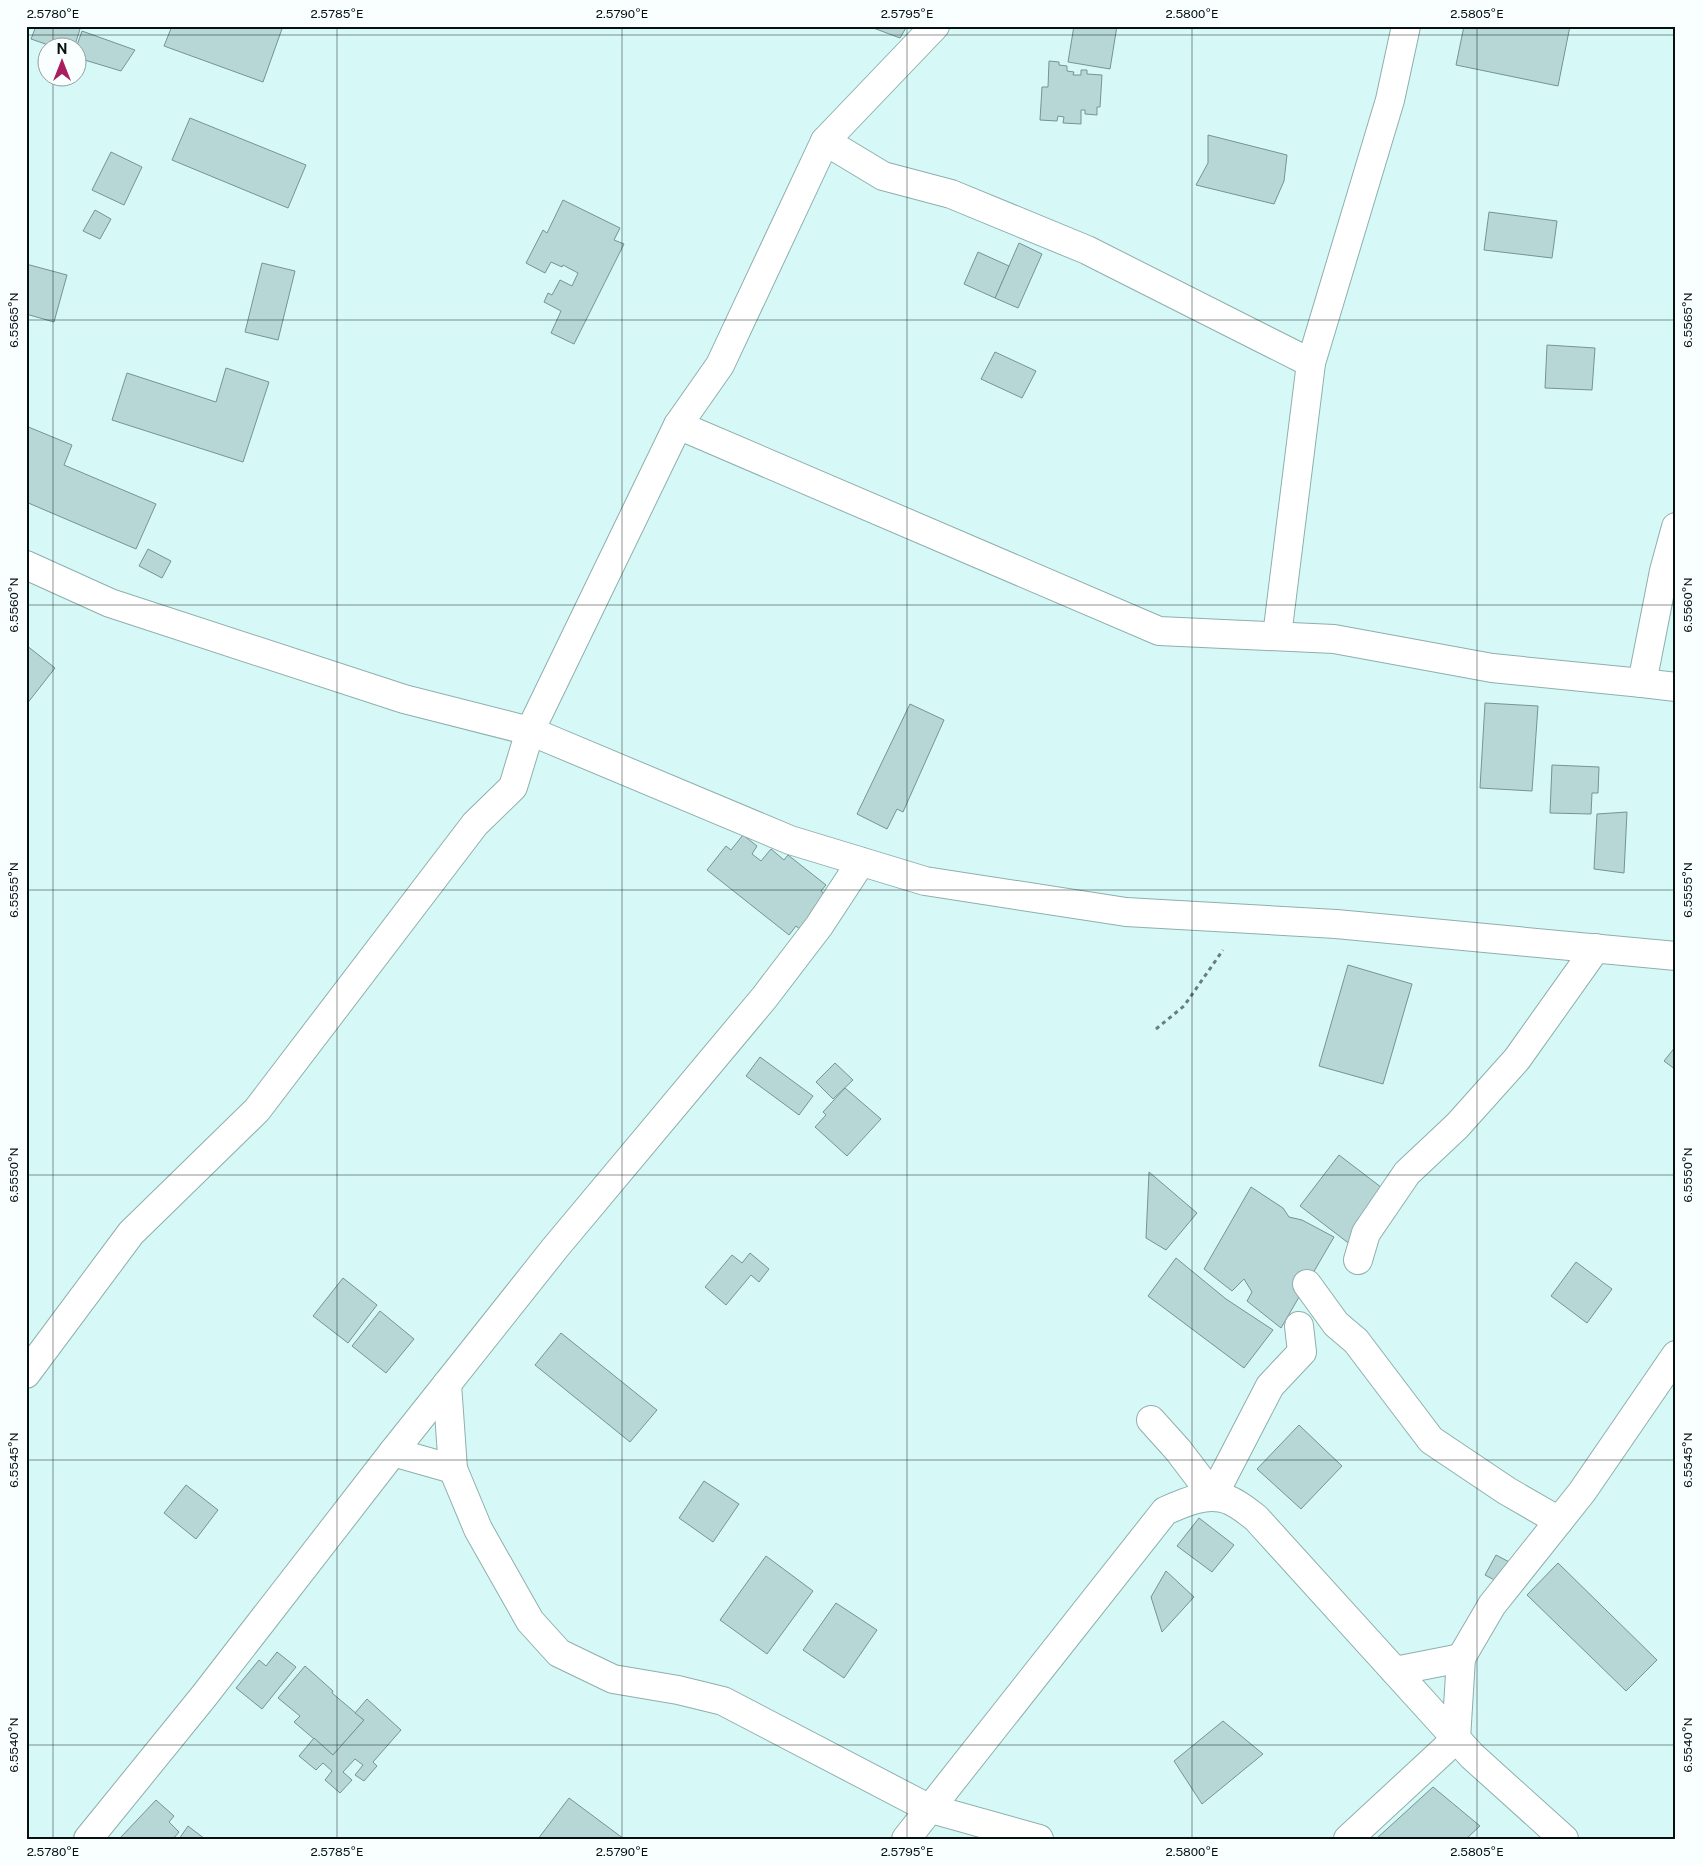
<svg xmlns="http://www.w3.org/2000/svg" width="1702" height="1865" font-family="'Public Sans',sans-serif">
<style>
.building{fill:#b6d7d5;stroke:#759493}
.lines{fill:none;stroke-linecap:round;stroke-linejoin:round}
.minor-casing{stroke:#8eafad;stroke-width:30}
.path{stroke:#687e7d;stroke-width:3;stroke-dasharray:4 4;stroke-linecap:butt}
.minor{stroke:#fff;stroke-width:28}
.ticks{fill:none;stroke:#051010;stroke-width:1;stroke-opacity:0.45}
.neatline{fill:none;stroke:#051010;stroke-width:2}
.ticks-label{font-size:12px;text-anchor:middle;fill:#051010}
</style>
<rect width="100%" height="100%" fill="#d6f8f6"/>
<!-- building -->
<g class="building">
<polygon points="36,26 73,26 80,29 74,48 57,48 31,39"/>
<polygon points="172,26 283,26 263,82 164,46"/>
<polygon points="868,26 907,26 900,38"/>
<polygon points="1074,26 1117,26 1110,69 1068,62"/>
<polygon points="1464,26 1570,26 1558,86 1456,65"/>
<polygon points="82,31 135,50 121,71 78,58 78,48 76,48"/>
<polygon points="1049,61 1059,62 1059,65 1067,66 1067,71 1074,72 1073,75 1081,75 1081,70 1087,70 1087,74 1102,75 1100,107 1097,107 1097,115 1085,114 1085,110 1081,110 1081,124 1063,123 1064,117 1058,116 1057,121 1040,120 1042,87 1048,87"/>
<polygon points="190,118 306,165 288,208 172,160"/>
<polygon points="1208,135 1287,155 1284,181 1274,204 1196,185 1208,163"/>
<polygon points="111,152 142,167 124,205 92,190"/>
<polygon points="563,200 620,228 614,240 624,244 574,344 551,333 561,311 544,302 548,293 552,295 560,280 572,286 578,273 563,265 562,267 551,262 545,273 526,263 543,230 547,233"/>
<polygon points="95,210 111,219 100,239 83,231"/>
<polygon points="1489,212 1557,221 1552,258 1484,250"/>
<polygon points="1019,243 1042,254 1018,308 995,298"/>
<polygon points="978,252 1009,266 995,298 964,284"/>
<polygon points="262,263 295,271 278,340 245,332"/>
<polygon points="26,264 67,275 54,322 26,314"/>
<polygon points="1547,345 1595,348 1592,390 1545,388"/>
<polygon points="995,352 1036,371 1022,398 981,379"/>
<polygon points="226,368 269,382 243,462 112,420 127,373 216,402"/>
<polygon points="26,426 72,445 64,465 156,504 136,549 26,502"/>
<polygon points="148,549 171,561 162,578 139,566"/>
<polygon points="26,645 55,668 26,705"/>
<polygon points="1485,703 1538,706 1532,791 1480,788"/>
<polygon points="910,704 944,720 903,812 897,809 887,829 857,814"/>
<polygon points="1552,765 1599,767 1598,793 1592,793 1591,814 1550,813"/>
<polygon points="1627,812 1624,873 1594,869 1597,814"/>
<polygon points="743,835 757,846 752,854 761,861 771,849 784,860 788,855 826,885 821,891 830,899 808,936 796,926 789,935 707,870 726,846 731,850"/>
<polygon points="1348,965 1412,984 1383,1084 1319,1066"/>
<polygon points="1676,1046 1676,1070 1664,1061"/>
<polygon points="760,1057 813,1096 799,1115 746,1076"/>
<polygon points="835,1063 853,1080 833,1099 816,1082"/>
<polygon points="845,1088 881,1119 847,1156 815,1127 826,1115 823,1112"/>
<polygon points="1339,1155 1390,1194 1351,1245 1300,1206"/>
<polygon points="1149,1172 1197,1213 1166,1250 1146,1238"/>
<polygon points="1251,1187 1283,1208 1289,1217 1302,1220 1334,1237 1281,1328 1247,1301 1252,1292 1244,1279 1232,1291 1204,1269"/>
<polygon points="750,1253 769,1269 759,1282 751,1275 726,1305 705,1287 732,1255 742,1263"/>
<polygon points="1176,1258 1226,1299 1273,1330 1244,1368 1148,1296"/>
<polygon points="1576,1262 1612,1289 1587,1323 1551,1296"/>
<polygon points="343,1278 377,1305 348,1343 313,1316"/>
<polygon points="380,1311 414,1339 386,1373 352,1346"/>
<polygon points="561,1333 657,1410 630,1442 535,1365"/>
<polygon points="1299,1425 1342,1466 1301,1509 1257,1469"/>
<polygon points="704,1481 739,1504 713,1542 679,1518"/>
<polygon points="186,1485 218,1510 196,1539 164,1513"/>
<polygon points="1199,1518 1234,1545 1212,1572 1177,1546"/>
<polygon points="1496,1555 1515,1565 1504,1585 1485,1575"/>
<polygon points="766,1556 813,1591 767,1654 720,1620"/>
<polygon points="1558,1563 1657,1660 1626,1691 1527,1595"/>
<polygon points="1166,1571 1194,1597 1162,1632 1151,1597"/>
<polygon points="836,1603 877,1630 844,1678 803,1650"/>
<polygon points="277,1652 296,1667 262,1709 236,1688 259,1660 266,1666"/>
<polygon points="305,1666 333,1691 332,1693 364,1720 333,1755 294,1722 300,1716 278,1698"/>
<polygon points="367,1699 401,1730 373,1762 377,1766 364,1781 355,1775 363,1765 355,1759 343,1772 352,1780 340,1793 325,1780 332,1771 323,1763 316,1770 299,1756 314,1738 333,1755 364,1720 355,1713"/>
<polygon points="1223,1721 1263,1754 1202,1804 1174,1761"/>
<polygon points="1433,1787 1480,1826 1466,1839 1376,1839"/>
<polygon points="569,1798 624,1839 538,1839"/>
<polygon points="156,1800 174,1816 169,1822 179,1832 173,1839 123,1839 121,1837"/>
<polygon points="188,1826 205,1839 179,1839"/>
</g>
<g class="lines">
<defs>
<g id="minor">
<polyline points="825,141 883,176 951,194 1087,250 1311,363"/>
<polyline points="678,425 1159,631 1334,639 1492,668 1642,683 1664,571 1676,527"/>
<polyline points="26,565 110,603 404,699 530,731 790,840 925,881 1126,912 1336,924 1676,956"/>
<polyline points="1277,636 1311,363 1390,100 1406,26"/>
<polyline points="1642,683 1676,687"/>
<polyline points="1358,1260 1366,1233 1407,1173 1457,1126 1517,1059 1596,948"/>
<polyline points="1307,1284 1336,1324 1356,1341 1431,1440 1507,1491 1559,1521"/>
<polyline points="26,1374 131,1233 257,1110 475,824 513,787 530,731 678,425 720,365 825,141 935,26"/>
<polyline points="447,1384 453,1469 478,1529 530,1621 559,1653 613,1679 678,1690 723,1701 928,1808 1039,1839"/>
<polyline points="1151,1420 1178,1450 1213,1496 1270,1386 1302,1352 1299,1326"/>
<polyline points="393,1452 453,1469"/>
<polyline points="1395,1671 1461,1658"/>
<polyline points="88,1839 204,1696 393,1452 555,1248 764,998 819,926 861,862"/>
<path d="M 906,1839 L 1165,1511 C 1185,1502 1207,1492 1229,1500 C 1239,1504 1248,1512 1256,1518 L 1472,1756 L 1564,1839"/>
<polyline points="1348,1839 1456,1739 1461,1658 1492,1605 1582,1492 1676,1355"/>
</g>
</defs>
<!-- minor casing -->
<use href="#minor" class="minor-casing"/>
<!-- path -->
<polyline class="path" points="1156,1029 1184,1006 1223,950"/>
<!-- minor -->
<use href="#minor" class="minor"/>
</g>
<!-- ticks -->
<path class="ticks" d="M 53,26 L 53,48M 337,26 L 337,1839M 622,26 L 622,1839M 907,26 L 907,1839M 1192,26 L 1192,1839M 1477,26 L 1477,1839M 26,35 L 1676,35M 53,78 L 53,1839M 26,320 L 1676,320M 26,605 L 1676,605M 26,890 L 1676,890M 26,1175 L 1676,1175M 26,1460 L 1676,1460M 26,1745 L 1676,1745"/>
<!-- border -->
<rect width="1702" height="1865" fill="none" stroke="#f8fffe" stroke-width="55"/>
<!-- north arrow -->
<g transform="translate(62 62)"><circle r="24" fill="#f8fffe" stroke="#979f9f"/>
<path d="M0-4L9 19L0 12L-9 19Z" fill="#aa1e5f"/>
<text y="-8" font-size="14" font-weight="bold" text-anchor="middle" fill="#051010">N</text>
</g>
<rect x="28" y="28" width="1646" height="1810" class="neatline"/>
<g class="ticks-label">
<text x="53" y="18">2.5780°E</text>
<text x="337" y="18">2.5785°E</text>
<text x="622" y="18">2.5790°E</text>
<text x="907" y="18">2.5795°E</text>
<text x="1192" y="18">2.5800°E</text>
<text x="1477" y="18">2.5805°E</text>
<text transform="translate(14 320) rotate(-90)" y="4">6.5565°N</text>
<text transform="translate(1688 320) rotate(-90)" y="4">6.5565°N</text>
<text transform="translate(14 605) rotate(-90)" y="4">6.5560°N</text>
<text transform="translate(1688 605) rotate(-90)" y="4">6.5560°N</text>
<text transform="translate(14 890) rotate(-90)" y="4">6.5555°N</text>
<text transform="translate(1688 890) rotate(-90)" y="4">6.5555°N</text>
<text transform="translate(14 1175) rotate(-90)" y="4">6.5550°N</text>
<text transform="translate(1688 1175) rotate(-90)" y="4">6.5550°N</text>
<text transform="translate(14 1460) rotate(-90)" y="4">6.5545°N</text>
<text transform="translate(1688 1460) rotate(-90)" y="4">6.5545°N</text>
<text transform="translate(14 1745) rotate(-90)" y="4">6.5540°N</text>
<text transform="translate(1688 1745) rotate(-90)" y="4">6.5540°N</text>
<text x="53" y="1856">2.5780°E</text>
<text x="337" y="1856">2.5785°E</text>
<text x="622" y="1856">2.5790°E</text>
<text x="907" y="1856">2.5795°E</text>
<text x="1192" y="1856">2.5800°E</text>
<text x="1477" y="1856">2.5805°E</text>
</g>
</svg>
